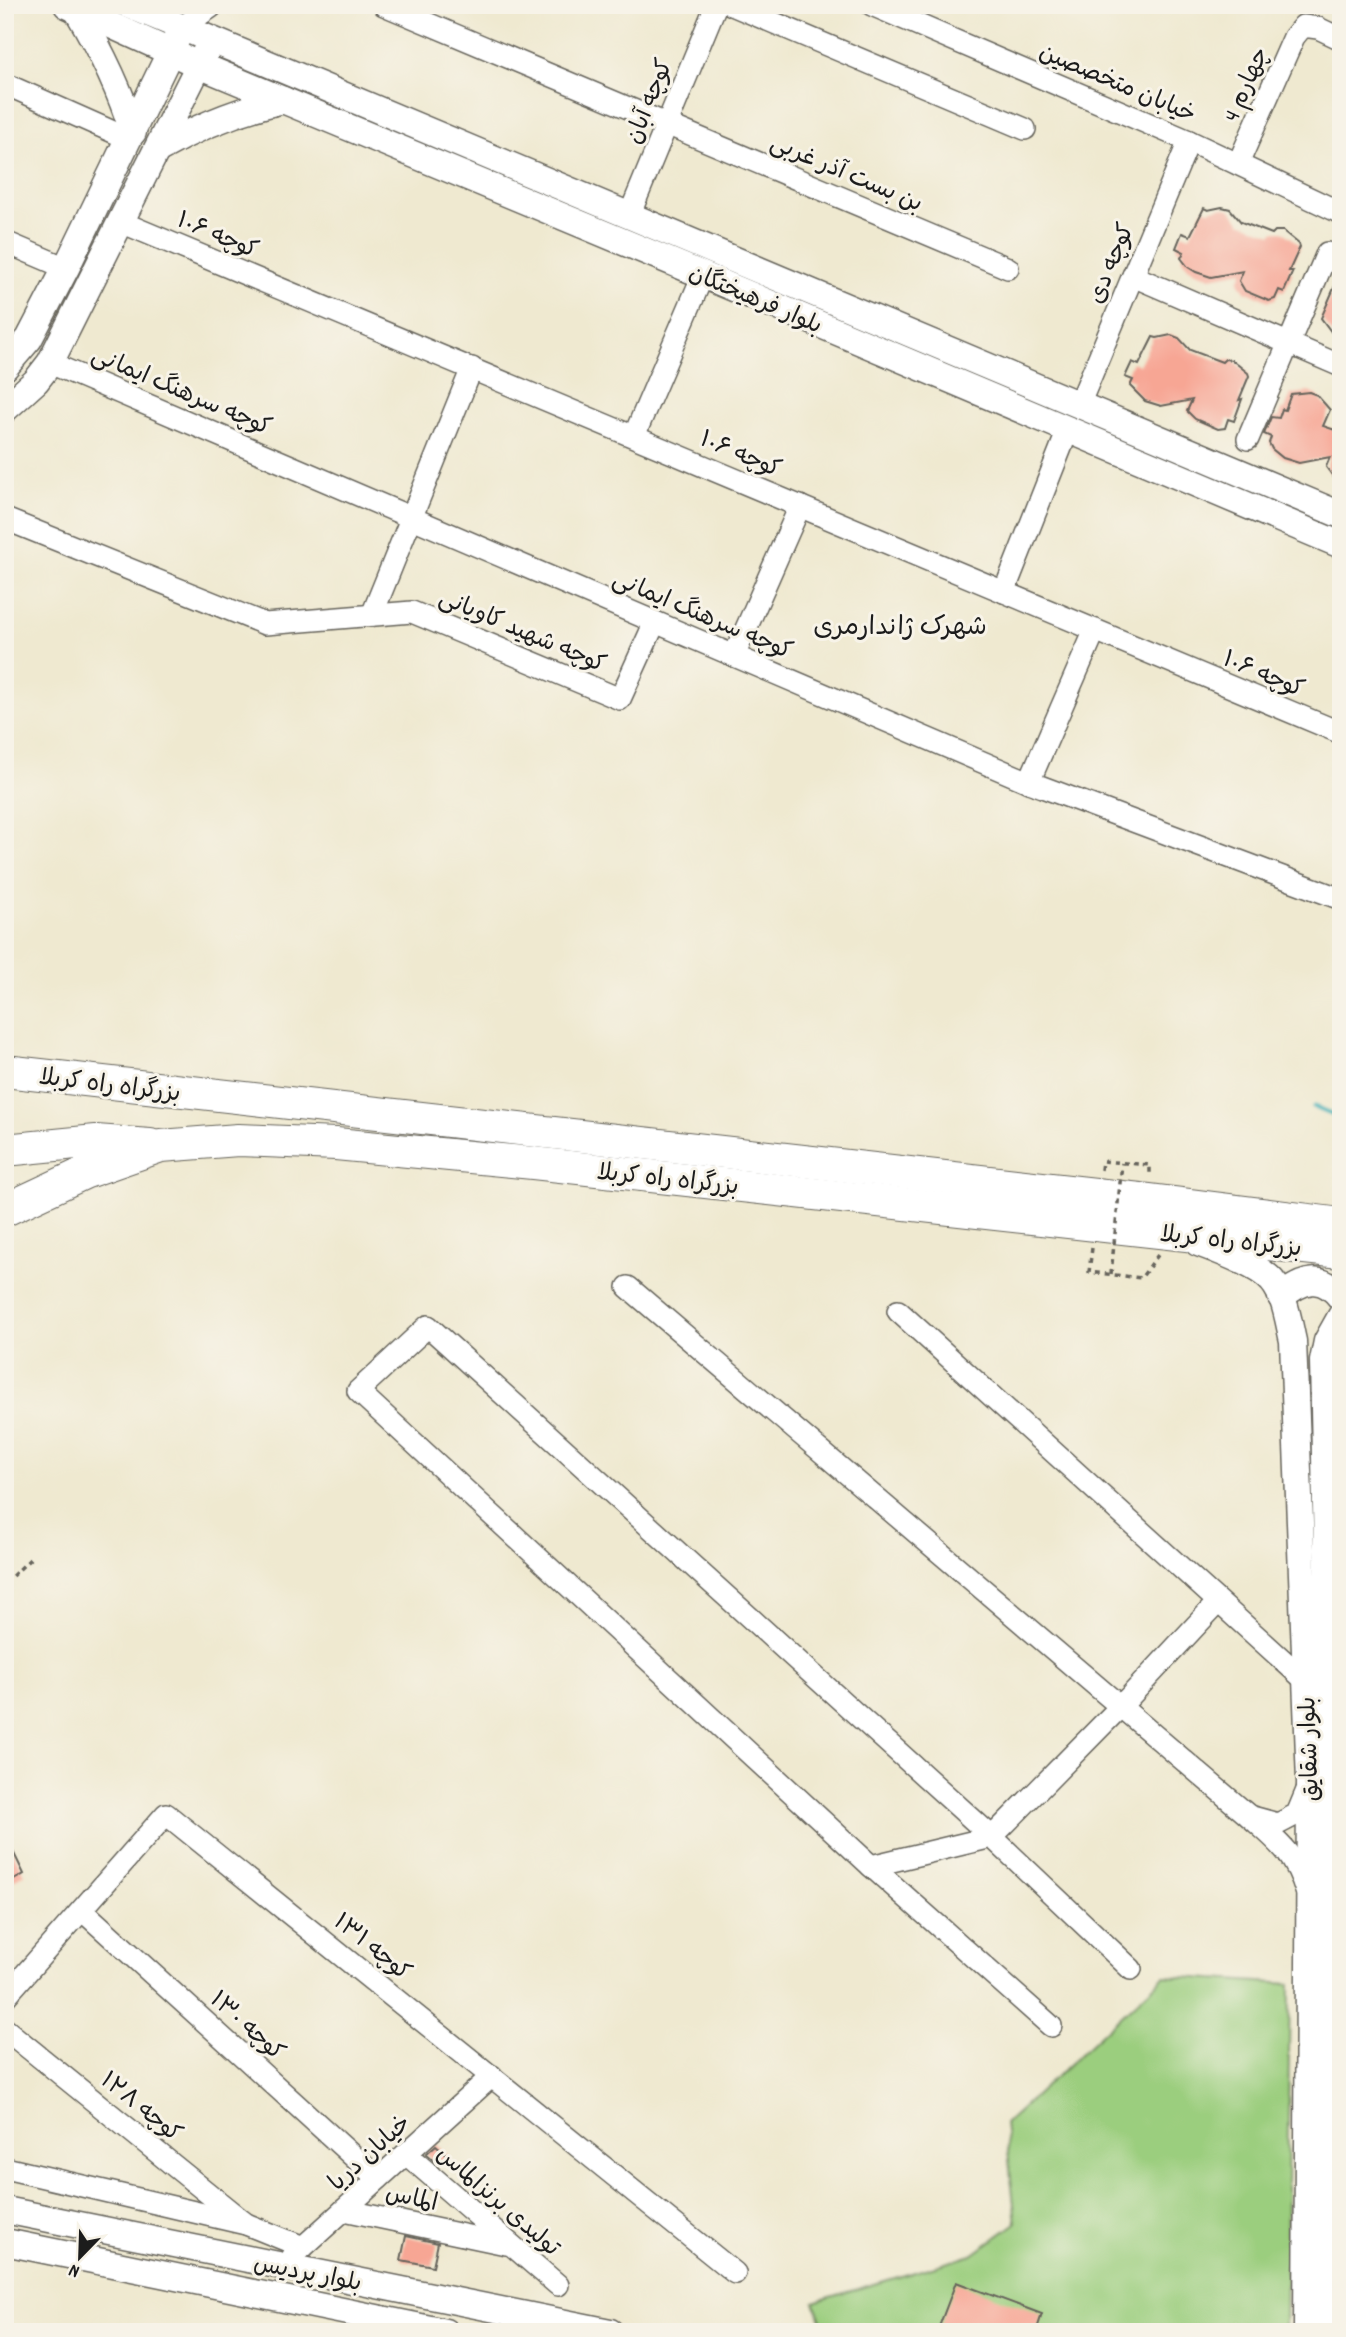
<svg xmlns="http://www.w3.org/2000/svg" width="1346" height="2337" font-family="Dekko,'Playpen Sans Arabic',sans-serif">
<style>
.green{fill:#9bce7e;stroke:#5c754d;stroke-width:2}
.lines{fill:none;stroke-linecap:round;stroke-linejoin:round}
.stream{stroke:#41b1b8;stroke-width:5}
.building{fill:#f7a694}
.minor-casing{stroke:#66645b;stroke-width:24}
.major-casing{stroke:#66645b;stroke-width:29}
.highway-casing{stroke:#66645b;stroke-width:34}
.path{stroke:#66645b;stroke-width:3.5;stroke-dasharray:5 5;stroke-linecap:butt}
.minor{stroke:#fff;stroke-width:21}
.major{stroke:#fff;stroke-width:26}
.highway{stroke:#fff;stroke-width:32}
.path-bridge{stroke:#66645b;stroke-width:3.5;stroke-dasharray:5 5;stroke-linecap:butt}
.labels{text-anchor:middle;stroke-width:6;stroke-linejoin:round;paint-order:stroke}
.street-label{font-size:24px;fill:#1c1c1c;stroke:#f7f3e8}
.neighbourhood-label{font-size:26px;fill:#1c1c1c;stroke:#f7f3e8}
</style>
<rect width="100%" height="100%" fill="#f7f3e8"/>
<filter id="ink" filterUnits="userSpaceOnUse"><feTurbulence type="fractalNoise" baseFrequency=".0143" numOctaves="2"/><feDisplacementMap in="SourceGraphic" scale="14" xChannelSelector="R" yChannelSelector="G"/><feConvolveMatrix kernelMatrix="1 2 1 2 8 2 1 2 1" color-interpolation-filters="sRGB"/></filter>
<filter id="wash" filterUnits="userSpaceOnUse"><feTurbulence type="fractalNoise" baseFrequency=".00686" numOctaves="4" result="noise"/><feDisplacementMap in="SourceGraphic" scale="28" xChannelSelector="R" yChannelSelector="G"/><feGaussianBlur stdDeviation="1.57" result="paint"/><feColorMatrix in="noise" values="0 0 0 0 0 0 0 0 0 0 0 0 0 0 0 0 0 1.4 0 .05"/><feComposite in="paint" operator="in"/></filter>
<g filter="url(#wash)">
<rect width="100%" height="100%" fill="#efe9d0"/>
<!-- green -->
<polygon class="green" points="1164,1976 1290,1984 1285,2332 826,2332 814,2302 972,2255 1016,2223 1005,2124"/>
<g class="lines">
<!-- stream -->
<polyline class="stream" points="1314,1107 1341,1118"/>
</g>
<g id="blocks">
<!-- building -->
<g class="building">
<polygon points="1222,207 1230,209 1241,222 1272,234 1275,231 1283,231 1299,244 1300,247 1289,271 1293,271 1284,292 1279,290 1275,299 1269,301 1245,291 1239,281 1243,271 1211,277 1196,272 1188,267 1181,258 1184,252 1176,248 1182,233 1190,236 1204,208 1208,210"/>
<polygon points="1341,272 1341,345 1321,318"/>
<polygon points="1171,335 1179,338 1190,350 1222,362 1225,359 1232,360 1248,373 1249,376 1239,400 1242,399 1234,421 1228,419 1225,428 1218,429 1195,419 1187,411 1192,400 1161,406 1145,401 1130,386 1133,380 1125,377 1132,362 1139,365 1153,337 1157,338"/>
<polygon points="1309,392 1317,395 1330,410 1323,426 1341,432 1341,487 1326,467 1330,457 1299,463 1283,458 1272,449 1269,443 1271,437 1264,434 1271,417 1279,418 1282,409 1285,410 1291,394"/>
<polygon points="5,1835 24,1874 5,1885"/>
<polygon points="436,2145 450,2157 440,2166 426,2154"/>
<polygon points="406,2236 438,2243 433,2266 401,2260"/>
<polygon points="956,2282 1042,2314 1036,2332 937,2332"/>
</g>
</g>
</g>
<g filter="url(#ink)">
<use href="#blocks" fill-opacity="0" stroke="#66645b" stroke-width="2"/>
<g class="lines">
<defs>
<g id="minor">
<polyline points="384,5 1008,268"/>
<polyline points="732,5 1025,129"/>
<polyline points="872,5 1189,141 1341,213"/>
<polyline points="182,27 211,7"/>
<polyline points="5,84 129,139"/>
<polyline points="1238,164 1294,37 1303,26 1318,28 1341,39"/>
<polyline points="629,216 716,5"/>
<polyline points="121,222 1341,733"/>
<polyline points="5,242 66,268"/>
<polyline points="1133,276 1341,366"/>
<polyline points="50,363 1029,782 1341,899"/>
<polyline points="1079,405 1189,141"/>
<polyline points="634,436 703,275"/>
<polyline points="1248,439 1327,253"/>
<polyline points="5,519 265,624 412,612 620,699 655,622"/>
<polyline points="1004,592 1068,430"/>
<polyline points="372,615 472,368"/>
<polyline points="734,656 800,506"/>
<polyline points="1029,782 1095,630"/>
<polyline points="628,1287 1249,1816"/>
<polyline points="898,1311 1307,1682"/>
<polyline points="871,1866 992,1837 1120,1707 1218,1602"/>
<path d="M 1306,1891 C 1295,1853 1277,1841 1249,1816 L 1278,1824 L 1297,1814 L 1307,1790"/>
<polyline points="82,1910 378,2179"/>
<polyline points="5,1997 166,1814 735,2273"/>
<polyline points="1051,2026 871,1866 358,1391 428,1326 992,1837 1131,1969"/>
<polyline points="5,2029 246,2224"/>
<polyline points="406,2154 558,2285"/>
<polyline points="5,2168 246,2224 303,2247"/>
<polyline points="344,2210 506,2244"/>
<polyline points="293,2256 492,2076"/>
</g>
<g id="major">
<polyline points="67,5 199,65 703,275 1341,545"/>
<polyline points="129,5 1341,515"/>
<path d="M 77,10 C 100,49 120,89 133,132"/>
<path d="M 157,150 C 197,127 238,110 283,100"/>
<polyline points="5,367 29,339 66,268 177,38"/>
<polyline points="5,409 36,381 50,363 206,51"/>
<path d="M 1198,1243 C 1217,1250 1252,1263 1267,1276 C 1285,1290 1288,1320 1293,1341 L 1310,1782 L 1307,2332"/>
<path d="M 1281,1297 C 1303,1279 1322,1273 1341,1298"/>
<polyline points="5,2210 610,2332"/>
<polyline points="5,2242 445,2332"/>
<polyline points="1331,2332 1330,1691 1323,1361 1327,1341 1341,1316"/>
</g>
<g id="highway">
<polyline points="5,1071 1149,1200 1341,1224"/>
<polyline points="5,1150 96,1141 150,1145"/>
<polyline points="5,1210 84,1173 161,1146 238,1140 336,1144 533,1163 1341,1252"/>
</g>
</defs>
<!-- minor casing -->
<use href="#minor" class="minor-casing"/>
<!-- major casing -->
<use href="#major" class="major-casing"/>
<!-- highway casing -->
<use href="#highway" class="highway-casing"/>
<!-- path -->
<g class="path">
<polyline points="1101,1170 1102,1161 1150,1165 1150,1177"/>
<polyline points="1092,1248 1089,1272 1141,1278 1158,1255"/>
<polyline points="5,1583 31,1558"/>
</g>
<!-- minor -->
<use href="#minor" class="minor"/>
<!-- major -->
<use href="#major" class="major"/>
<!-- highway -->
<use href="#highway" class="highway"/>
<!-- path-bridge -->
<polyline class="path-bridge" points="1111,1274 1122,1163"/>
</g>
</g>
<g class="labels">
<!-- street labels -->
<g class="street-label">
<text transform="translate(1118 82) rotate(23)" y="8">خیابان متخصصین</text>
<text transform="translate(1245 84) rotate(-66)" y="8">چهارم 4</text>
<text transform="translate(648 101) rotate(-68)" y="8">کوچه آبان</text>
<text transform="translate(847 172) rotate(23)" y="8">بن بست آذر غربی</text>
<text transform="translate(218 234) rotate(23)" y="8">کوچه ۱۰۶</text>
<text transform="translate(1110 263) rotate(-67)" y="8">کوچه دی</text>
<text transform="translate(756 298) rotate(23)" y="8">بلوار فرهیختگان</text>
<text transform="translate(182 390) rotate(23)" y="8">کوچه سرهنگ ایمانی</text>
<text transform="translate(741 453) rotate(23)" y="8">کوچه ۱۰۶</text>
<text transform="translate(703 614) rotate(23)" y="8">کوچه سرهنگ ایمانی</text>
<text transform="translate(523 630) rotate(23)" y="8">کوچه شهید کاویانی</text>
<text transform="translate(1264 673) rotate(23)" y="8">کوچه ۱۰۶</text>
<text transform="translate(110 1084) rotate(7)" y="8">بزرگراه راه کربلا</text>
<text transform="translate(668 1178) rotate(6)" y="8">بزرگراه راه کربلا</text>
<text transform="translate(1231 1240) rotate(6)" y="8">بزرگراه راه کربلا</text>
<text transform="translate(1308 1749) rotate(-92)" y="8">بلوار شقایق</text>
<text transform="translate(373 1946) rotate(39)" y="8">کوچه ۱۳۱</text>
<text transform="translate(248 2025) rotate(42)" y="8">کوچه ۱۳۰</text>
<text transform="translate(142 2106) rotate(39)" y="8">کوچه ۱۲۸</text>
<text transform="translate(369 2152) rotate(-42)" y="8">خیابان دریا</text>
<text transform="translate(412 2197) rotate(12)" y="8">الماس</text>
<text transform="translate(499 2200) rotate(41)" y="8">تولیدی برنزالماس</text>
<text transform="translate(308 2272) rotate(11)" y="8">بلوار پردیس</text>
</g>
<!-- neighbourhood labels -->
<g class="neighbourhood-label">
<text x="900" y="634">شهرک ژاندارمری</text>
</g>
</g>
<!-- margin -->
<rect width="1346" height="2337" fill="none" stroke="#f7f3e8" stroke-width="28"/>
<!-- north arrow -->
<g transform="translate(80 2257) rotate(203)" stroke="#f7f3e8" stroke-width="5" paint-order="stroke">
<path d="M0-5L12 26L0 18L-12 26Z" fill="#1c1c1c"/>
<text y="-10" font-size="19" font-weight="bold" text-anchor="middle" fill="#1c1c1c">N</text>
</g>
</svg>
